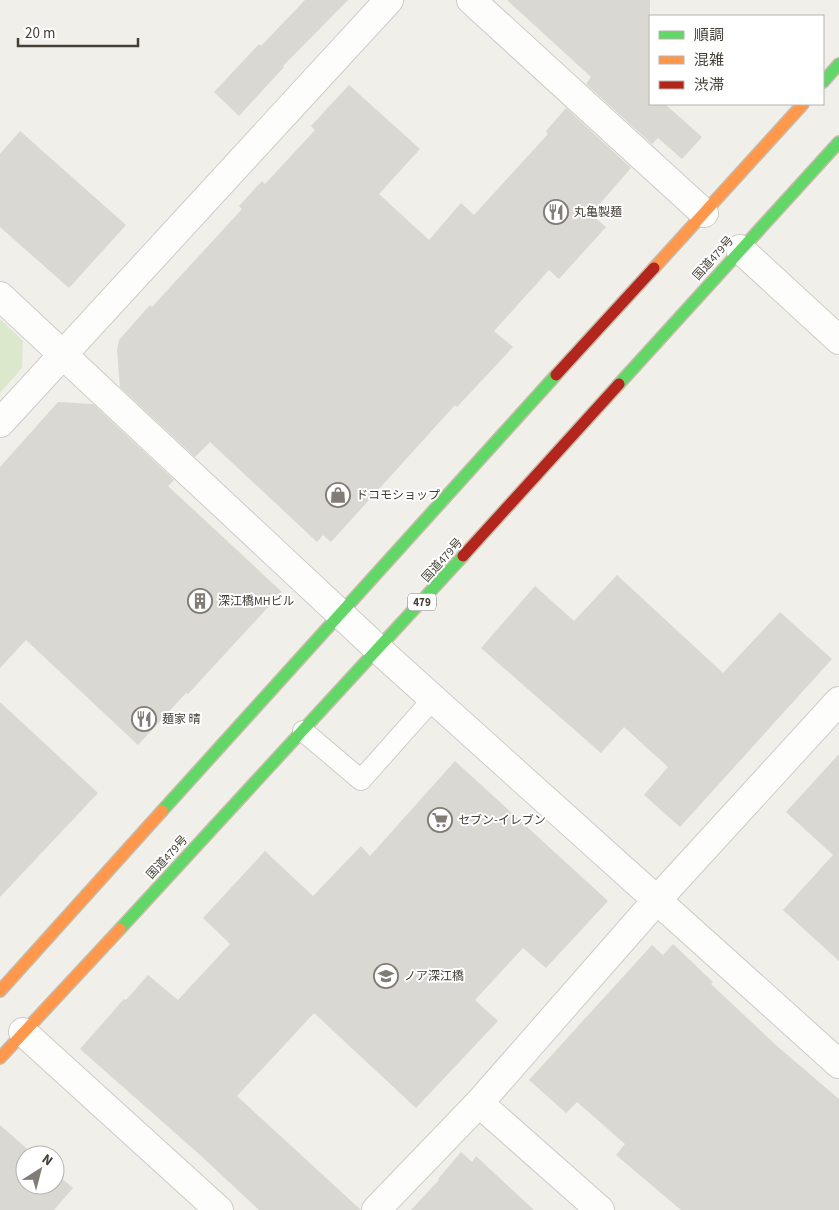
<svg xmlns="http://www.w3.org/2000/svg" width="839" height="1210" font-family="'Source Sans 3','Noto Sans JP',sans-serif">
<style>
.green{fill:#dce8cc}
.building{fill:#d9d8d3}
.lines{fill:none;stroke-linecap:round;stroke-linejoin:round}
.lane-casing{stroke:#ceccc8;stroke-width:22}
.street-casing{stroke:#ceccc8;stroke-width:30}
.fast-casing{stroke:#c5bca8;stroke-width:14}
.slow-casing{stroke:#c5bca8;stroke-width:14}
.jam-casing{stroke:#c5bca8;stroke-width:14}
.lane{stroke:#fdfdfc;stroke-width:20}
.street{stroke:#fdfdfc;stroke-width:28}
.fast{stroke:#63d668;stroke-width:11}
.slow{stroke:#ff974d;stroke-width:11}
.jam{stroke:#b3261e;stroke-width:11}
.labels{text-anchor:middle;stroke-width:4;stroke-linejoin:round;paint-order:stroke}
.shield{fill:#fff;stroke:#7d7973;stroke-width:1}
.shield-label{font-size:11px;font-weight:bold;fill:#454037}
.poi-label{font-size:12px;fill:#454037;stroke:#fff;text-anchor:start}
.street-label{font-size:12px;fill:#454037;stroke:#fff}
</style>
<rect width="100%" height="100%" fill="#f0efea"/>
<!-- green -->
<polygon class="green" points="0,319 23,341 22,368 0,393"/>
<!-- building -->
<g class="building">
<polygon points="305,0 348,0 283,66 284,67 239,116 214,92 259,44 261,46"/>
<polygon points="507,0 650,0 650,104 665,104 702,137 682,159 658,138 652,144 586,84 591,77"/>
<polygon points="349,85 420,149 379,194 429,240 461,203 474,215 548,134 546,131 566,108 631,168 591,214 606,227 559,279 549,270 494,331 513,347 457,407 455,405 331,542 323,535 317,542 210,442 195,457 120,387 117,350 119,340 150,305 152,307 242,209 239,206 262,181 265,184 315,130 311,126"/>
<polygon points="20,131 126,225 69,288 0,227 0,154"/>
<polygon points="58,402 93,404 174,480 168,486 282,592 188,694 186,693 138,745 26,640 0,668 0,467"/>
<polygon points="617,575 723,673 780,612 832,659 680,827 644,795 668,767 624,727 601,753 481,648 535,586 574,621"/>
<polygon points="0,702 98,793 0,897"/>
<polygon points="839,754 839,961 783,910 833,855 786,812"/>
<polygon points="455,761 608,901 546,968 523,948 475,1000 498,1021 416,1108 314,1013 237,1096 361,1210 259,1210 199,1154 80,1049 124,999 126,1000 148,975 178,1000 230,944 203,918 265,851 313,896 361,846 370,856"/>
<polygon points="673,944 713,982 711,984 778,1047 839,1099 839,1210 681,1210 616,1155 625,1144 577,1102 566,1113 529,1080 652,945 663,955"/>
<polygon points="0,1125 34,1155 25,1155 25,1185 55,1185 55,1173 73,1188 54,1210 0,1210"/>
<polygon points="461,1152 472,1162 476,1156 534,1210 411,1210 439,1180 438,1179"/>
</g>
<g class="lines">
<defs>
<polyline id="lane" points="303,731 361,780 433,699"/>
<g id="street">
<polyline points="471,0 704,213"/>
<polyline points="740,249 839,340"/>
<polyline points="0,296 379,650 839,1064"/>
<polyline points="0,423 389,0"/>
<polyline points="23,1032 219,1210"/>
<polyline points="479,1103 600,1210"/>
<polyline points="376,1210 479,1103 656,901 839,701"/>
</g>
<g id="fast">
<polyline points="823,82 839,64"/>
<polyline points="619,384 839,142"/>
<polyline points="162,811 556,375"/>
<polyline points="120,929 463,556"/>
</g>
<g id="slow">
<polyline points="654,268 803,104"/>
<polyline points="0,991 162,811"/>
<polyline points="0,1058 120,929"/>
</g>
<g id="jam">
<polyline points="556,375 654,268"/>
<polyline points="463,556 619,384"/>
</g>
</defs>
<!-- lane casing -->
<use href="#lane" class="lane-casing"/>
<!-- street casing -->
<use href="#street" class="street-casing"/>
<!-- fast casing -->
<use href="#fast" class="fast-casing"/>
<!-- slow casing -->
<use href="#slow" class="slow-casing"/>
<!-- jam casing -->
<use href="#jam" class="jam-casing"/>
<!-- lane -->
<use href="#lane" class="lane"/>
<!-- street -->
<use href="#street" class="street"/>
<!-- fast -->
<use href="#fast" class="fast"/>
<!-- slow -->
<use href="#slow" class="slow"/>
<!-- jam -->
<use href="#jam" class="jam"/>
</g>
<!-- icons -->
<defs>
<symbol id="restaurant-ring" viewBox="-11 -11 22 22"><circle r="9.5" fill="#fff" stroke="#817d76" stroke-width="1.5"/><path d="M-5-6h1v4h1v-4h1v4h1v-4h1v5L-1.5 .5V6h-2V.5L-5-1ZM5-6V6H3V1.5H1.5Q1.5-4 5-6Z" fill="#817d76"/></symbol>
<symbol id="shop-ring" viewBox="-11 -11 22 22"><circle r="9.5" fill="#fff" stroke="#817d76" stroke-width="1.5"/><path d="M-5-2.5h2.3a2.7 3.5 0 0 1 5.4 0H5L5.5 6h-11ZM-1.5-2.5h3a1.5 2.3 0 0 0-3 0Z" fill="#817d76"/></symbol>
<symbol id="building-ring" viewBox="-11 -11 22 22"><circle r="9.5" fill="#fff" stroke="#817d76" stroke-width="1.5"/><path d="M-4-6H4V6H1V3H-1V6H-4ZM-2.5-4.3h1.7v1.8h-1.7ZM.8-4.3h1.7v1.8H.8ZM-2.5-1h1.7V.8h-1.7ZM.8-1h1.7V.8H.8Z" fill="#817d76"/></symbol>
<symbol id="supermarket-ring" viewBox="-11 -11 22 22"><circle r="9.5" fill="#fff" stroke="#817d76" stroke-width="1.5"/><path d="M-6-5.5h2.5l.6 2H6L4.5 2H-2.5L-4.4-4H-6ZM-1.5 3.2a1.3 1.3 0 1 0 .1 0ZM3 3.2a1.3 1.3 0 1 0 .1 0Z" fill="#817d76"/></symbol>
<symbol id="school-ring" viewBox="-11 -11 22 22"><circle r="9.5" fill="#fff" stroke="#817d76" stroke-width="1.5"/><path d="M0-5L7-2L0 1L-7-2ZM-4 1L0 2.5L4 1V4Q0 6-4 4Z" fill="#817d76"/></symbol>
</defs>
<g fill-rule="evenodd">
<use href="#restaurant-ring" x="542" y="198" width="28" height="28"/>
<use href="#shop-ring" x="324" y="481" width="28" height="28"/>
<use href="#building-ring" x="186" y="587" width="28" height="28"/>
<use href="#restaurant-ring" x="130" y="705" width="28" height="28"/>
<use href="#supermarket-ring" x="426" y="806" width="28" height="28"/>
<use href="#school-ring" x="372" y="962" width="28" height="28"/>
</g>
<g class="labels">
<!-- shield labels -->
<rect class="shield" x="408" y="593.5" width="28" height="17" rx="4"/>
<g class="shield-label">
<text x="422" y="606">479</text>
</g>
<!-- poi labels -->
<g class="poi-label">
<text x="574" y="216">丸亀製麺</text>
<text x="356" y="499">ドコモショップ</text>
<text x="218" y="605">深江橋MHビル</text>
<text x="162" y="723">麺家 晴</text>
<text x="458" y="824">セブン-イレブン</text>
<text x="404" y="980">ノア深江橋</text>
</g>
<!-- street labels -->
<g class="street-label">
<text transform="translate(713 258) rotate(-48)" y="4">国道479号</text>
<text transform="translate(442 560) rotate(-48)" y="4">国道479号</text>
<text transform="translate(167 857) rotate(-47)" y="4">国道479号</text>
</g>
</g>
<!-- legend -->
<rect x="649" y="15" width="175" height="90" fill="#ffffff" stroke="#b5b3af"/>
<rect x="659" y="31" width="25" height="8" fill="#63d668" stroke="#b5b3af"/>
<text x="694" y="40" font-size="15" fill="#454037">順調</text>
<rect x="659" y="56" width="25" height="8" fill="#ff974d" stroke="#b5b3af"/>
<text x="694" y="65" font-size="15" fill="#454037">混雑</text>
<rect x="659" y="81" width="25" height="8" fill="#b3261e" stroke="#b5b3af"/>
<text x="694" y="90" font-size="15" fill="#454037">渋滞</text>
<!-- north arrow -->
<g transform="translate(40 1170) rotate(36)"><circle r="24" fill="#ffffff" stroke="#b5b3af"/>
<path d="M0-4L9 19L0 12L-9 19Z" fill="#817d76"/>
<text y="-8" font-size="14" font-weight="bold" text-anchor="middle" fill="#454037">N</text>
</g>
<!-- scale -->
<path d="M18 38v8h120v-8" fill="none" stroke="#454037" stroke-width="2.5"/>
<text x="25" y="38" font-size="15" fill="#454037" stroke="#ffffff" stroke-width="4" paint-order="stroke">20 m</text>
</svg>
